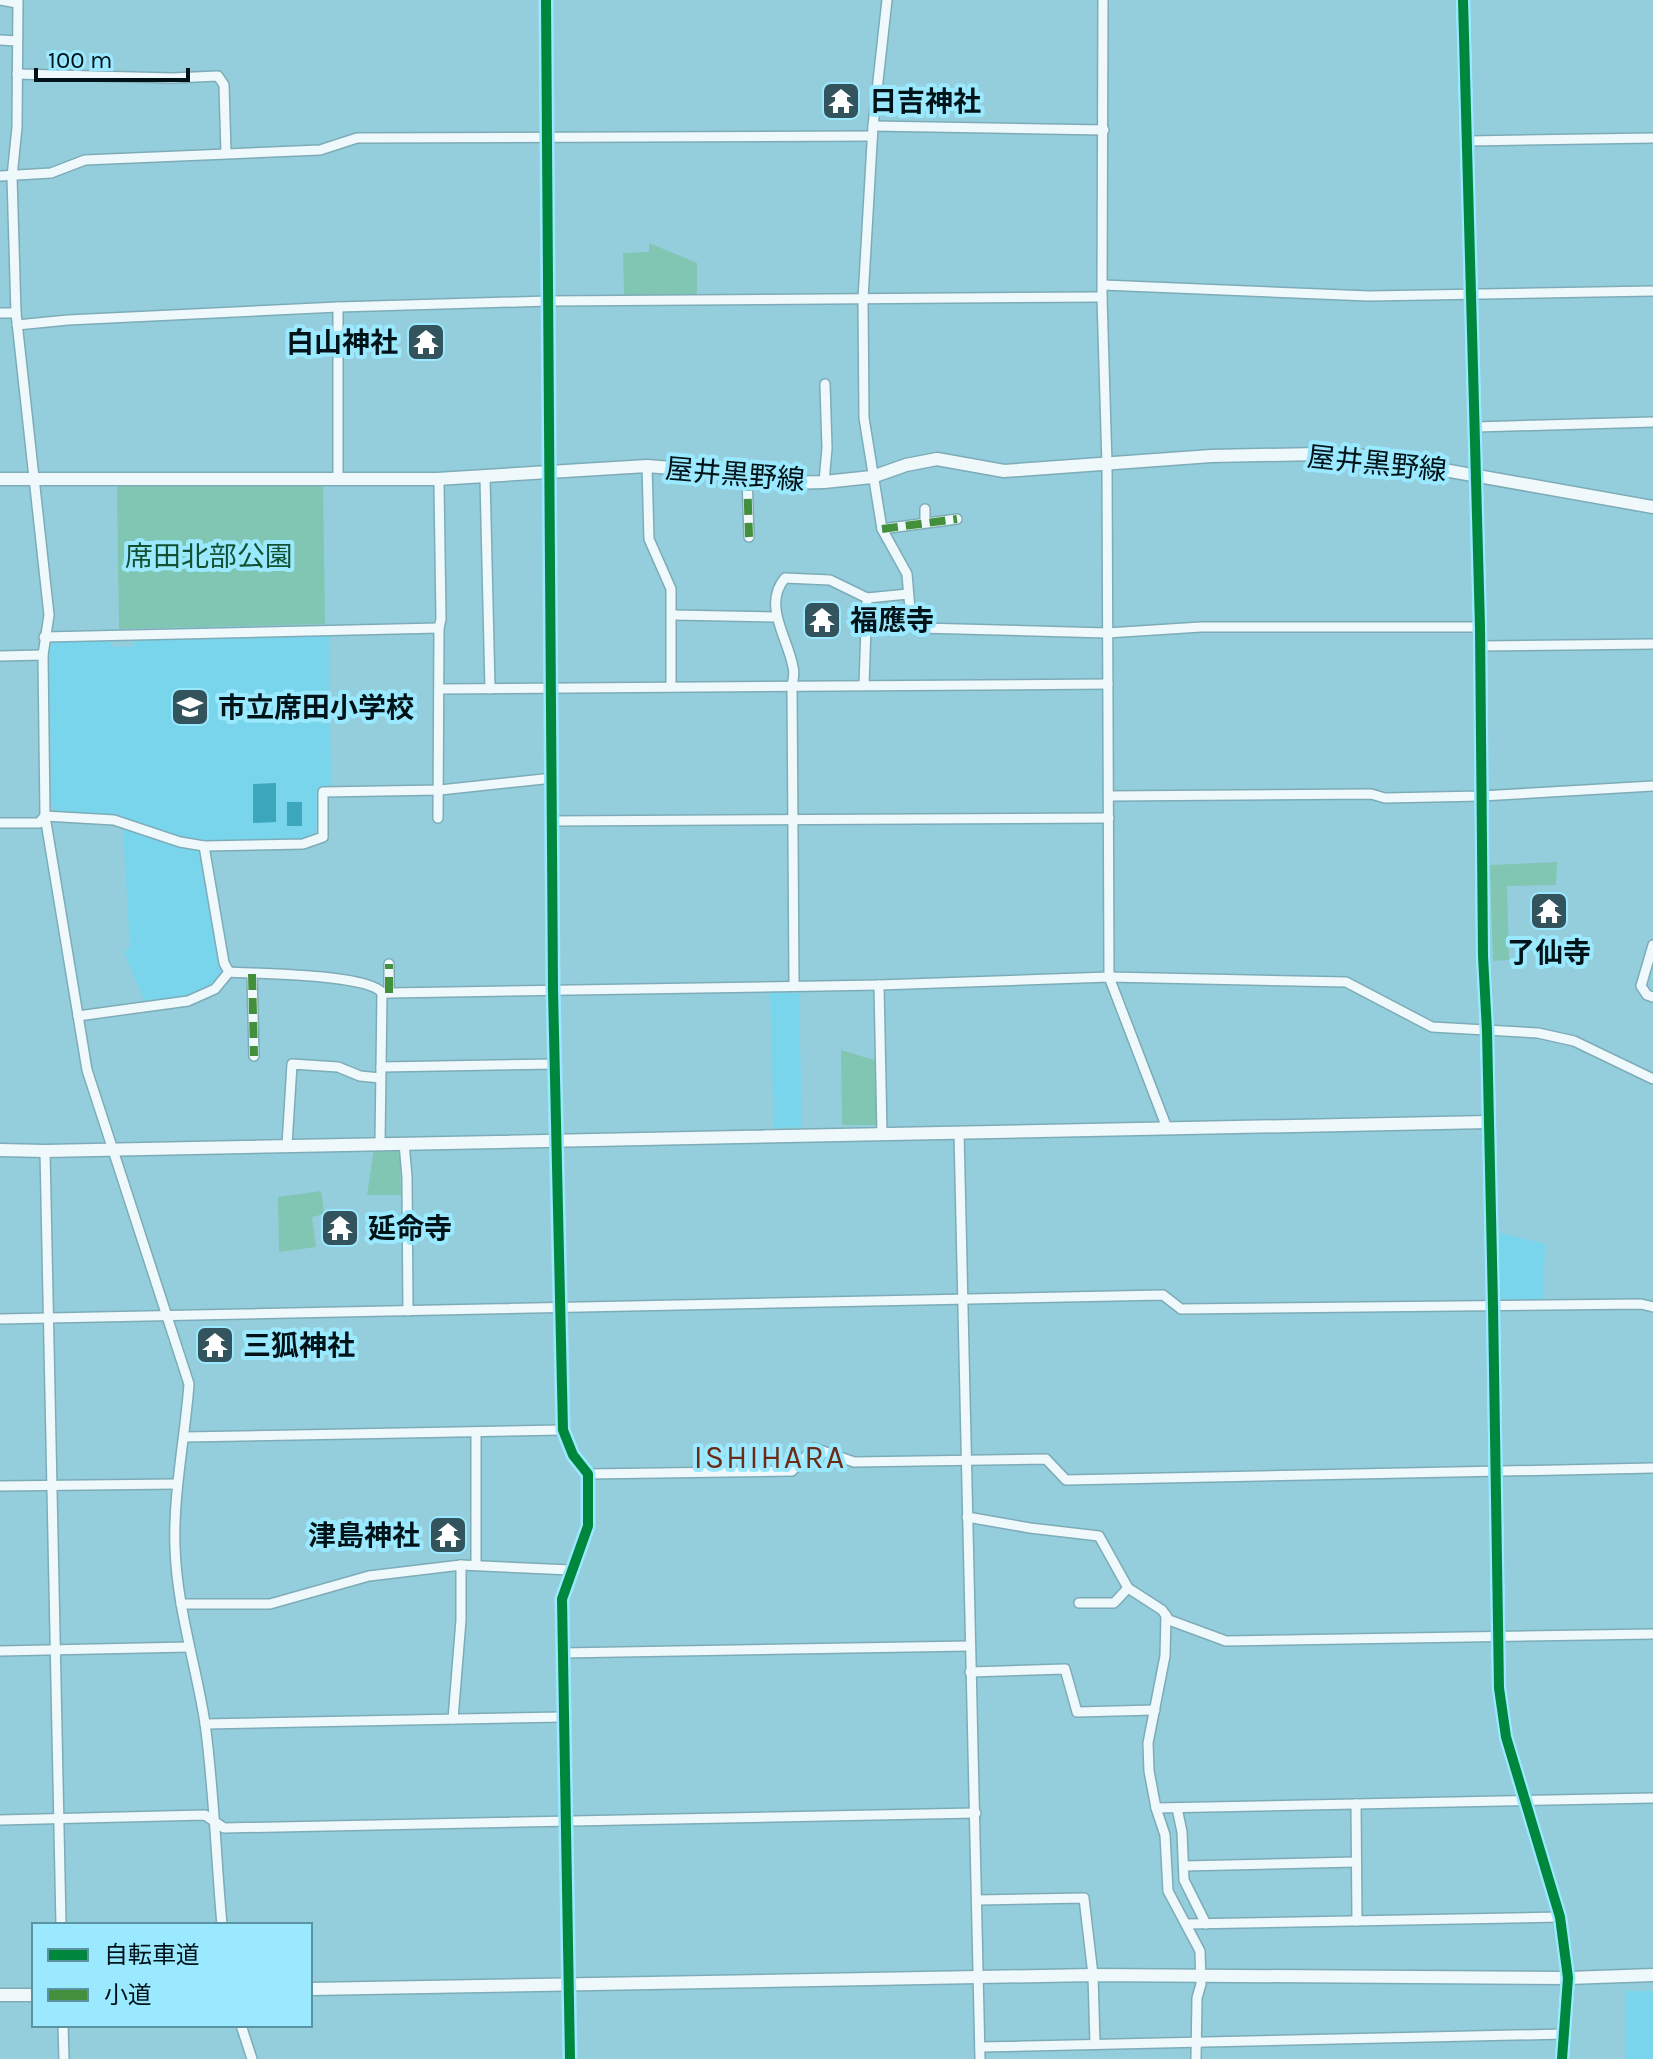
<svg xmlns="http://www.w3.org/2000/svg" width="1653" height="2059" font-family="Karla,'Noto Sans JP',sans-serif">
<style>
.built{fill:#79d5eb}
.green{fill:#81c6b3}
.water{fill:#3ba6bc}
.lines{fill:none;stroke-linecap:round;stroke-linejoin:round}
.street-casing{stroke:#7dacb8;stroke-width:12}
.secondary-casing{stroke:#7dacb8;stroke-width:15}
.street{stroke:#eff8fa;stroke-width:9}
.secondary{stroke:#eff8fa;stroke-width:12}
.quiet{stroke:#42903b;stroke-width:8;stroke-dasharray:16 8;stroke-linecap:butt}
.cycleway-casing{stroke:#9ae9ff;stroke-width:15}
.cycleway{stroke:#00873e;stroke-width:10}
.labels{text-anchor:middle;stroke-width:8;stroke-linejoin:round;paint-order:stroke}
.poi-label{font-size:28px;font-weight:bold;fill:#001318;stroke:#9ae9ff;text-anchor:start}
.street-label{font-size:28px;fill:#001318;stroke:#9ae9ff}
.park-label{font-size:28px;fill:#125132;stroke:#9ae9ff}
.quarter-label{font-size:32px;letter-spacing:2px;fill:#6d2a17;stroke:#9ae9ff}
</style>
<rect width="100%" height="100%" fill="#94cedc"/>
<!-- built -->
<g class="built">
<polygon points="329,634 331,788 318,787 318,821 312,838 240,844 180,837 118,815 58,812 51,804 50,669 47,669 47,650 52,641 107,639 113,647 132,647 137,639"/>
<polygon points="123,829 179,847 195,848 201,853 221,971 218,979 202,990 182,997 144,1000 124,952 130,947"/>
<polygon points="770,993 799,993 802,1127 774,1128"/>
<polygon points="1498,1232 1545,1244 1543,1299 1497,1299"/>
<rect x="1625" y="1991" width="28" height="68"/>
</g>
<!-- green -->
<g class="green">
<polygon points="649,243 697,263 697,298 624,295 623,253 649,252"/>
<polygon points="117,484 323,484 325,624 119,629"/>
<polygon points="1557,862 1556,885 1507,886 1509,960 1493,961 1490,865"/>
<polygon points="841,1050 877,1061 878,1125 842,1125"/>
<polygon points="374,1149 395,1149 400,1156 401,1195 367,1195"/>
<polygon points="321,1191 324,1214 312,1217 316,1247 279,1252 278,1197"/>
</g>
<!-- water -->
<g class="water">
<polygon points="276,783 276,822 253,823 253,784"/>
<rect x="287" y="802" width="15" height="24"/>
</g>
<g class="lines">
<defs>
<g id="street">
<polyline points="0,0 17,3"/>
<path d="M 18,0 L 17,127 L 12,177 L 16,313 L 49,615 L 43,655 L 45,816 L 87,1070 L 189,1384 C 185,1439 173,1493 175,1548 C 177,1608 196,1665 205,1723 C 214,1790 216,1858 222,1925"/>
<polyline points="546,0 553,990 563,1430 573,1455 588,1474 588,1526 562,1599 570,2059"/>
<polyline points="887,0 873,126 863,299 864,418 882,529 907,574 910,609 920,628 1107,633 1201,627 1480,627"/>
<polyline points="1103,0 1102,297 1107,465 1109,977 1167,1128"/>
<polyline points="0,40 17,41"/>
<polyline points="17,74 172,78 218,76 224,85 226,153"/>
<polyline points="873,126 1104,130"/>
<polyline points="1468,141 1653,138"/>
<polyline points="0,176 51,173 85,160 320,150 357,138 872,136"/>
<polyline points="1103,285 1369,296 1653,291"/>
<polyline points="338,307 338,479"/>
<polyline points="0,313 16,313"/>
<polyline points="17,325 68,320 338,307 549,301 1102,297"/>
<polyline points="1475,427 1653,422"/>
<polyline points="647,466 649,539 671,589 671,686"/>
<polyline points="747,475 749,537"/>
<polyline points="485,478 490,689"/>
<polyline points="437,479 439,484 441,619 439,628 438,818"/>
<polyline points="824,482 827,448 825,384"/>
<polyline points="925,509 925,522"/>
<polyline points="882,529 957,519"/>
<polyline points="867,598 908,594"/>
<polyline points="673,615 776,617"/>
<polyline points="44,637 439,628"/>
<polyline points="1480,646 1653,644"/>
<polyline points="0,656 43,655"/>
<polyline points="439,689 1108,684"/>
<polyline points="1109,796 1371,794 1385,798 1481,796 1653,786"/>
<polyline points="553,821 1109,818"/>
<polyline points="0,823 39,823 45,816 114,820 180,842 204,846 303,844 323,837 323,792 440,790 553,778"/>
<polyline points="204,846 224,963 229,972"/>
<polyline points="1653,945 1641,986 1647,995 1653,997"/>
<path d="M 229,972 C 257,974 369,974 382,993 L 389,993 L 879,985 L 1109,977 L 1346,982 L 1432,1027 L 1538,1033 L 1574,1041 L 1653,1079"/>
<polyline points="252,974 254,1056"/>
<path d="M 794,985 L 792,686 C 793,680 795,673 793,667 C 788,638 762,605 785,578 L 830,580 L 867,598 L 864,685"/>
<polyline points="879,985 882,1133"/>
<polyline points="389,993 389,964"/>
<polyline points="78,1016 188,1001 215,989 229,972"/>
<polyline points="381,1067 555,1064"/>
<polyline points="959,1132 980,2059"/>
<polyline points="380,1143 382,993"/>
<polyline points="404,1143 407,1177 408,1311"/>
<polyline points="287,1145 292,1064 338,1067 360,1076 380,1078"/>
<polyline points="45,1151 61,1925"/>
<polyline points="0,1319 1163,1295 1181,1309 1641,1304 1653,1307"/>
<polyline points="185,1437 563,1430"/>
<polyline points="588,1474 792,1471 814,1448 854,1462 1046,1459 1066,1480 1653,1468"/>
<polyline points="0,1486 176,1484"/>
<polyline points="967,1517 1030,1528 1099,1536 1128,1588 1162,1610 1169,1620 1226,1641 1653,1634"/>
<polyline points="476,1564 476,1432"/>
<polyline points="1079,1603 1114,1603 1128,1588"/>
<polyline points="181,1604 270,1604 369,1576 461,1565 571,1570"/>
<polyline points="1166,1615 1165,1656 1148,1743 1149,1771 1156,1808 1165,1835 1168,1891 1200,1951 1201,1984 1197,1998 1196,2059"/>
<polyline points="0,1651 189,1647"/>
<polyline points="562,1653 969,1646"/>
<polyline points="970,1672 1065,1669 1077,1712 1155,1710"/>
<polyline points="453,1719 461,1620 461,1565"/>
<polyline points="205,1724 563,1717"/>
<polyline points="1356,1804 1357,1921"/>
<polyline points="1156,1808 1653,1798"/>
<polyline points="1177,1808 1182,1832 1184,1880 1206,1924"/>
<polyline points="0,1820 205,1815 224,1828 976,1813"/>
<polyline points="1184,1866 1356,1862"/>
<polyline points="977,1900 1084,1898 1093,1975 1095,2044"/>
<polyline points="1187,1924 1560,1917"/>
<polyline points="63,2025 64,2059"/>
<polyline points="241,2025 252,2059"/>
<polyline points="980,2047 1564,2034"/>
</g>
<g id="secondary">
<polyline points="1463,0 1480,627 1483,956 1487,1031 1493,1306 1499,1688 1506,1737 1560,1917 1568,1978 1562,2059"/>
<polyline points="0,479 437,479 647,466 733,473 782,483 824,482 872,477 906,465 937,459 1004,471 1211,456 1319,454 1365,456 1653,507"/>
<polyline points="0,1150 45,1151 1488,1122"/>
<polyline points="310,1989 1093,1975 1568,1978 1653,1975"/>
<polyline points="0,1995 34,1995"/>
</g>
</defs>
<!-- street casing -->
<use href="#street" class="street-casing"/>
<!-- secondary casing -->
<use href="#secondary" class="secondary-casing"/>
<!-- street -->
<use href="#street" class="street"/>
<!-- secondary -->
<use href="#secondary" class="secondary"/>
<!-- quiet -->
<g class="quiet">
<polyline points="747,475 749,537"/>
<polyline points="882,529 957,519"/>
<polyline points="252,974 254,1056"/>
<polyline points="389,993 389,964"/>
</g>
<defs>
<g id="cycleway">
<polyline points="546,0 553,990 563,1430 573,1455 588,1474 588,1526 562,1599 570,2059"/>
<polyline points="1463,0 1480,627 1483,956 1487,1031 1493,1306 1499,1688 1506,1737 1560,1917 1568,1978 1562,2059"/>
</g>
</defs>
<!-- cycleway casing -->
<use href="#cycleway" class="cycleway-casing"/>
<!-- cycleway -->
<use href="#cycleway" class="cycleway"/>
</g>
<!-- icons -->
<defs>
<symbol id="temple-square" viewBox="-11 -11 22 22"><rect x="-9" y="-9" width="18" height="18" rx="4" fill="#34545d" stroke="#9ae9ff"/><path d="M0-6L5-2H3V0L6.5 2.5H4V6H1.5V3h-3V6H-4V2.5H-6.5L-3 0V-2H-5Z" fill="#fff"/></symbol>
<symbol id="school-square" viewBox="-11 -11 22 22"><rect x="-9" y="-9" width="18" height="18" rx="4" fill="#34545d" stroke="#9ae9ff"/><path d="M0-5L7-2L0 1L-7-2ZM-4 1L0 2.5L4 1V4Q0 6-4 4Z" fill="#fff"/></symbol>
</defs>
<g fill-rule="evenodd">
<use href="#temple-square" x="819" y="79" width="44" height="44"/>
<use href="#temple-square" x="404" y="320" width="44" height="44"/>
<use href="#temple-square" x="800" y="598" width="44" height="44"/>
<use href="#school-square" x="168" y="685" width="44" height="44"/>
<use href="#temple-square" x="1527" y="889" width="44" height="44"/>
<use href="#temple-square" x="318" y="1206" width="44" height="44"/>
<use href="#temple-square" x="193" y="1323" width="44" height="44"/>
<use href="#temple-square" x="426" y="1513" width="44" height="44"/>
</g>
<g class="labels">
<!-- poi labels -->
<g class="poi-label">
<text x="869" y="111">日吉神社</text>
<text x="398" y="352" text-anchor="end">白山神社</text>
<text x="850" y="630">福應寺</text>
<text x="218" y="717">市立席田小学校</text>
<text x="1549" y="962" text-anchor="middle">了仙寺</text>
<text x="368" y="1238">延命寺</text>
<text x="243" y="1355">三狐神社</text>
<text x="420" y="1545" text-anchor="end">津島神社</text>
</g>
<!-- street labels -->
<g class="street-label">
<text transform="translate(1377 463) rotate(6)" y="10">屋井黒野線</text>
<text transform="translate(735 474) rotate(5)" y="10">屋井黒野線</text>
</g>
<!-- park labels -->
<g class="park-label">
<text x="209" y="566">席田北部公園</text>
</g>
<!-- quarter labels -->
<g class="quarter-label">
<text x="770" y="1468">ISHIHARA</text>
</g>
</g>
<!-- legend -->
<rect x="32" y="1923" width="280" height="104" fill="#9ae9ff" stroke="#5c93a3" stroke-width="2"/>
<rect x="48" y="1949" width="40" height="12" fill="#00873e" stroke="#5c93a3" stroke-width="2"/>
<text x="104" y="1963" font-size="24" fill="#001318">自転車道</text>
<rect x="48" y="1989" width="40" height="12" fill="#42903b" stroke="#5c93a3" stroke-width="2"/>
<text x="104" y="2003" font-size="24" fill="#001318">小道</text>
<!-- scale -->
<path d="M36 68v12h152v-12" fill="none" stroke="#001318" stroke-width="4"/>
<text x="48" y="68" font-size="24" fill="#001318" stroke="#9ae9ff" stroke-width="6" paint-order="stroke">100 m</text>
</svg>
